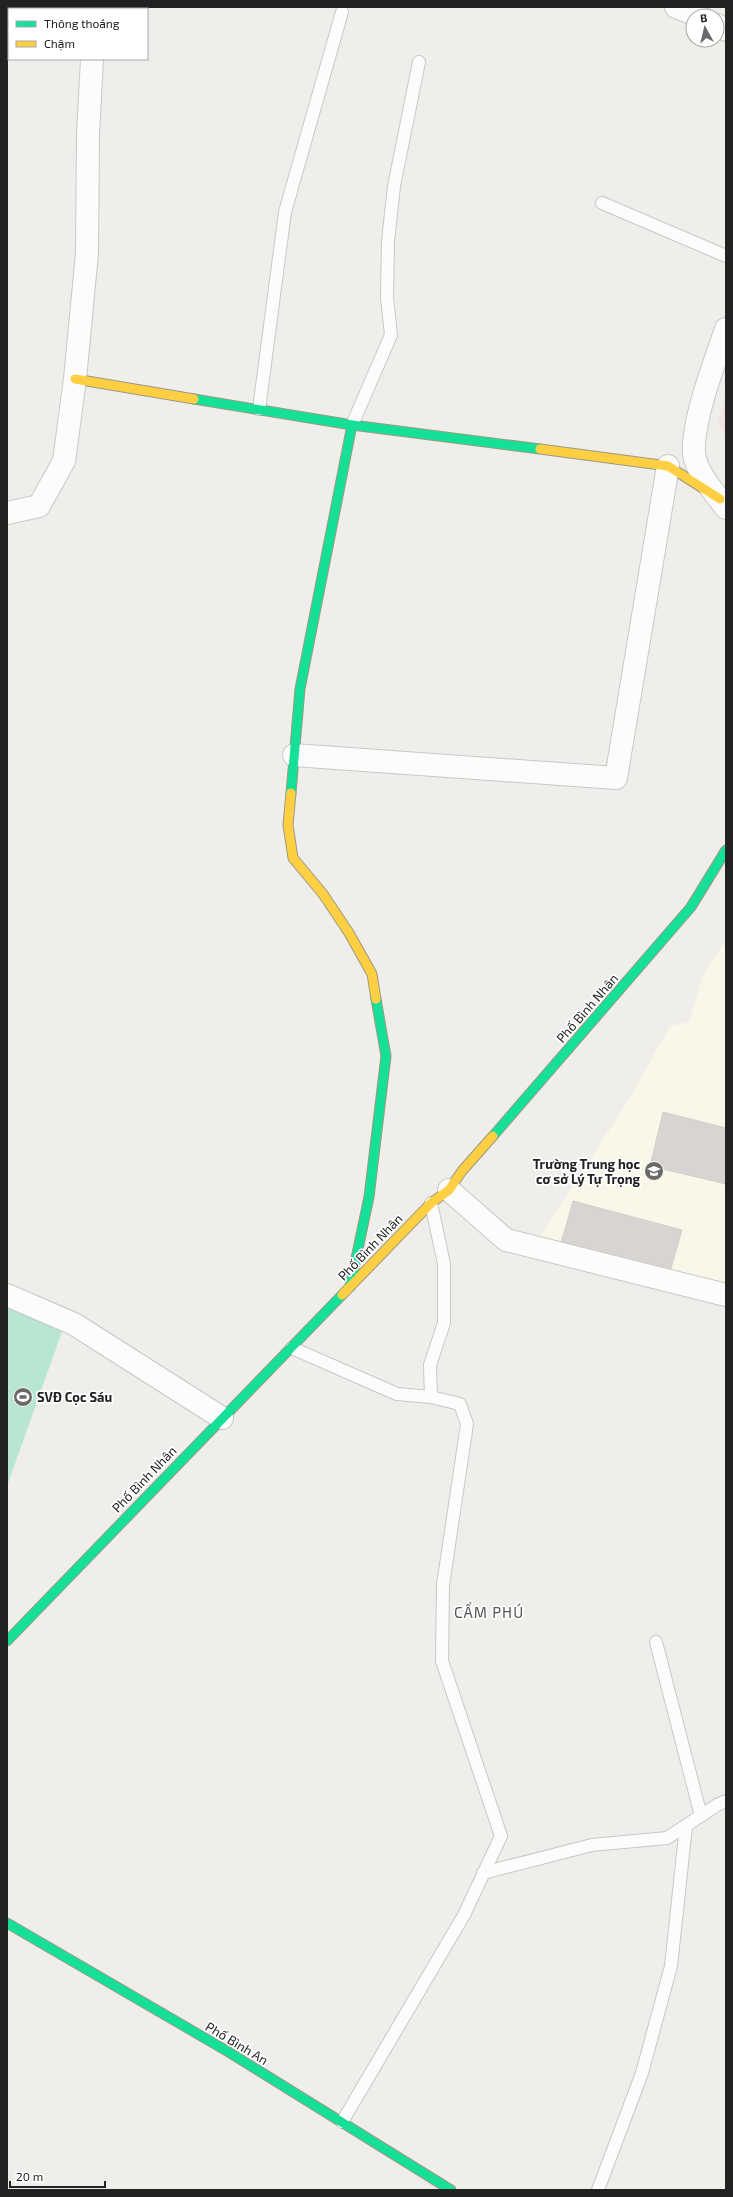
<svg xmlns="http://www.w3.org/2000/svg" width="733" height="2197" font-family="'Exo 2',sans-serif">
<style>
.commercial{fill:#f1e3e1}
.education{fill:#f8f7e8}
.pitch{fill:#b7e6d2}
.building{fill:#d7d4d2;stroke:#d3d0cc}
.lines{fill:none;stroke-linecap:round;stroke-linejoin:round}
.lane-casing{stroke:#c9c8c7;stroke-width:14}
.street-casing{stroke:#c9c8c7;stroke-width:24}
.fast-casing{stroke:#999a82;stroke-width:11}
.slow-casing{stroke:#999a82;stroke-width:11}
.lane{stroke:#fdfcfc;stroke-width:12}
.street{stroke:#fdfcfc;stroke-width:22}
.fast{stroke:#16e098;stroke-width:9}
.slow{stroke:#ffcf43;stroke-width:9}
.labels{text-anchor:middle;stroke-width:3.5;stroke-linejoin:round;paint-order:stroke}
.street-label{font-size:13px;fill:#222;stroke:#fff}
.poi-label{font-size:13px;font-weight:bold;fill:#222;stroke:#fff;text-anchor:end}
.quarter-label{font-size:15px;letter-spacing:1px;fill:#555;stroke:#fff}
</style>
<rect width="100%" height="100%" fill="#f0eeeb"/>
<!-- commercial -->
<polygon class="commercial" points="726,393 726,438 718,422"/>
<!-- education -->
<polygon class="education" points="726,940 726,1291 538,1240 628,1101 670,1026 689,1022 704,973"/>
<!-- pitch -->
<polygon class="pitch" points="7,1283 70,1309 7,1486"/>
<!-- building -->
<g class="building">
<polygon points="663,1112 726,1128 726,1184 650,1166"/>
<polygon points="573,1201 682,1230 670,1272 561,1243"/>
</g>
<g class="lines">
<defs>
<g id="lane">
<polyline points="602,203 726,256"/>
<polyline points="259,409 285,212 342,12"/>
<polyline points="352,425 391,335 387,298 388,241 394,186 419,62"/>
<polyline points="292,1348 397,1394 431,1397 460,1404 467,1424 443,1585 442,1661 501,1836 464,1915 342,2122"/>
<polyline points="431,1397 430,1365 444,1323 444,1264 431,1203"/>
<polyline points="656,1642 701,1816"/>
<polyline points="483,1873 592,1845 667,1838 717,1805 726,1801"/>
<polyline points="598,2190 642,2073 671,1966 686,1826"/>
</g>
<g id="street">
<polyline points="676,7 699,16"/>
<polyline points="95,9 95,7"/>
<polyline points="717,25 726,30"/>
<path d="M 726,329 C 715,361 692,421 694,453 C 696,473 715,493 726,508"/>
<polyline points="7,513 39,506 64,461 75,379 87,253 88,134 92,59"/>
<polyline points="294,755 616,778 668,466"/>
<polyline points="449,1190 506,1240 726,1295"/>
<polyline points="7,1295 74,1324 222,1418"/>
</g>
<g id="fast">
<polyline points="194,399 352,425 540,449"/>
<polyline points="291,793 300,689 352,425"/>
<polyline points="493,1136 691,907 726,850"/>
<polyline points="350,1287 369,1197 386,1056 376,999"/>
<polyline points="7,1641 342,1295"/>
<polyline points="7,1923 227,2051 451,2190"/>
</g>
<g id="slow">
<polyline points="75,379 194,399"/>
<polyline points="540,449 668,466 720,499"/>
<polyline points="291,793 288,825 293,858 323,894 349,933 372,974 376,999"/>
<polyline points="342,1295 431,1203 449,1190 462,1171 493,1136"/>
</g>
</defs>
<!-- lane casing -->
<use href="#lane" class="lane-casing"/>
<!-- street casing -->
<use href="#street" class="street-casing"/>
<!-- fast casing -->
<use href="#fast" class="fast-casing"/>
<!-- slow casing -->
<use href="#slow" class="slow-casing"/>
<!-- lane -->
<use href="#lane" class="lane"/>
<!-- street -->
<use href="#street" class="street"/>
<!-- fast -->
<use href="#fast" class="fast"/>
<!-- slow -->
<use href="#slow" class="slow"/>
</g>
<!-- icons -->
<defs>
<symbol id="school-disc" viewBox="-11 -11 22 22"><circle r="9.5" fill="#6a6968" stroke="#fff"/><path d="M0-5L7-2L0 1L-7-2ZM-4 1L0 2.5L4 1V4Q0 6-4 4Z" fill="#fff"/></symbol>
<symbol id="stadium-disc" viewBox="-11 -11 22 22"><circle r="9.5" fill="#6a6968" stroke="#fff"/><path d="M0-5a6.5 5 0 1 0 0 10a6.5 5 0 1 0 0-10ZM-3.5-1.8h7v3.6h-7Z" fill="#fff"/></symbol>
</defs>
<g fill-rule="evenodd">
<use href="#school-disc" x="643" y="1160" width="22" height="22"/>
<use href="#stadium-disc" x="12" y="1386" width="22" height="22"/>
</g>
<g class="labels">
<!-- street labels -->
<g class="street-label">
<text transform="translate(587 1008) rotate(-49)" y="5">Phố Bình Nhân</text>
<text transform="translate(370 1247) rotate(-46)" y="5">Phố Bình Nhân</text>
<text transform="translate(144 1479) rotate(-46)" y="5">Phố Bình Nhân</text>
<text transform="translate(237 2043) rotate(31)" y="5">Phố Bình An</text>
</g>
<!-- poi labels -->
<g class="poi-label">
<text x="640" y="1169">Trường Trung học<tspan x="640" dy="15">cơ sở Lý Tự Trọng</tspan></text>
<text x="37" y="1402" text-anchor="start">SVĐ Cọc Sáu</text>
</g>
<!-- quarter labels -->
<g class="quarter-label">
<text x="489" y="1618">CẨM PHÚ</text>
</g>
</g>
<!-- border -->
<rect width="733" height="2197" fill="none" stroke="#222222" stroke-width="16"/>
<!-- legend -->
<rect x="8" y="8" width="140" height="52" fill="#ffffff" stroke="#a7a7a7"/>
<rect x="16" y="21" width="20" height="6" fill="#16e098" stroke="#a7a7a7"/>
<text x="44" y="28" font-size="12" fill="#222222">Thông thoáng</text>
<rect x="16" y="41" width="20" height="6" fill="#ffcf43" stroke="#a7a7a7"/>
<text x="44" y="48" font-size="12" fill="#222222">Chậm</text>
<!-- north arrow -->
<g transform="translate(705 28) rotate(352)"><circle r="19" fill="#ffffff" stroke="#a7a7a7"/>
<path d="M0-3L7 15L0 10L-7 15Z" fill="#6a6968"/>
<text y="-6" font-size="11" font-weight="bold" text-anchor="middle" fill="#222222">B</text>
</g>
<!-- scale -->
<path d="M10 2181v6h95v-6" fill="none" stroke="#222222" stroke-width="2"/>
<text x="16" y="2181" font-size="12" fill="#222222" stroke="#ffffff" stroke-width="3" paint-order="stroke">20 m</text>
</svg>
